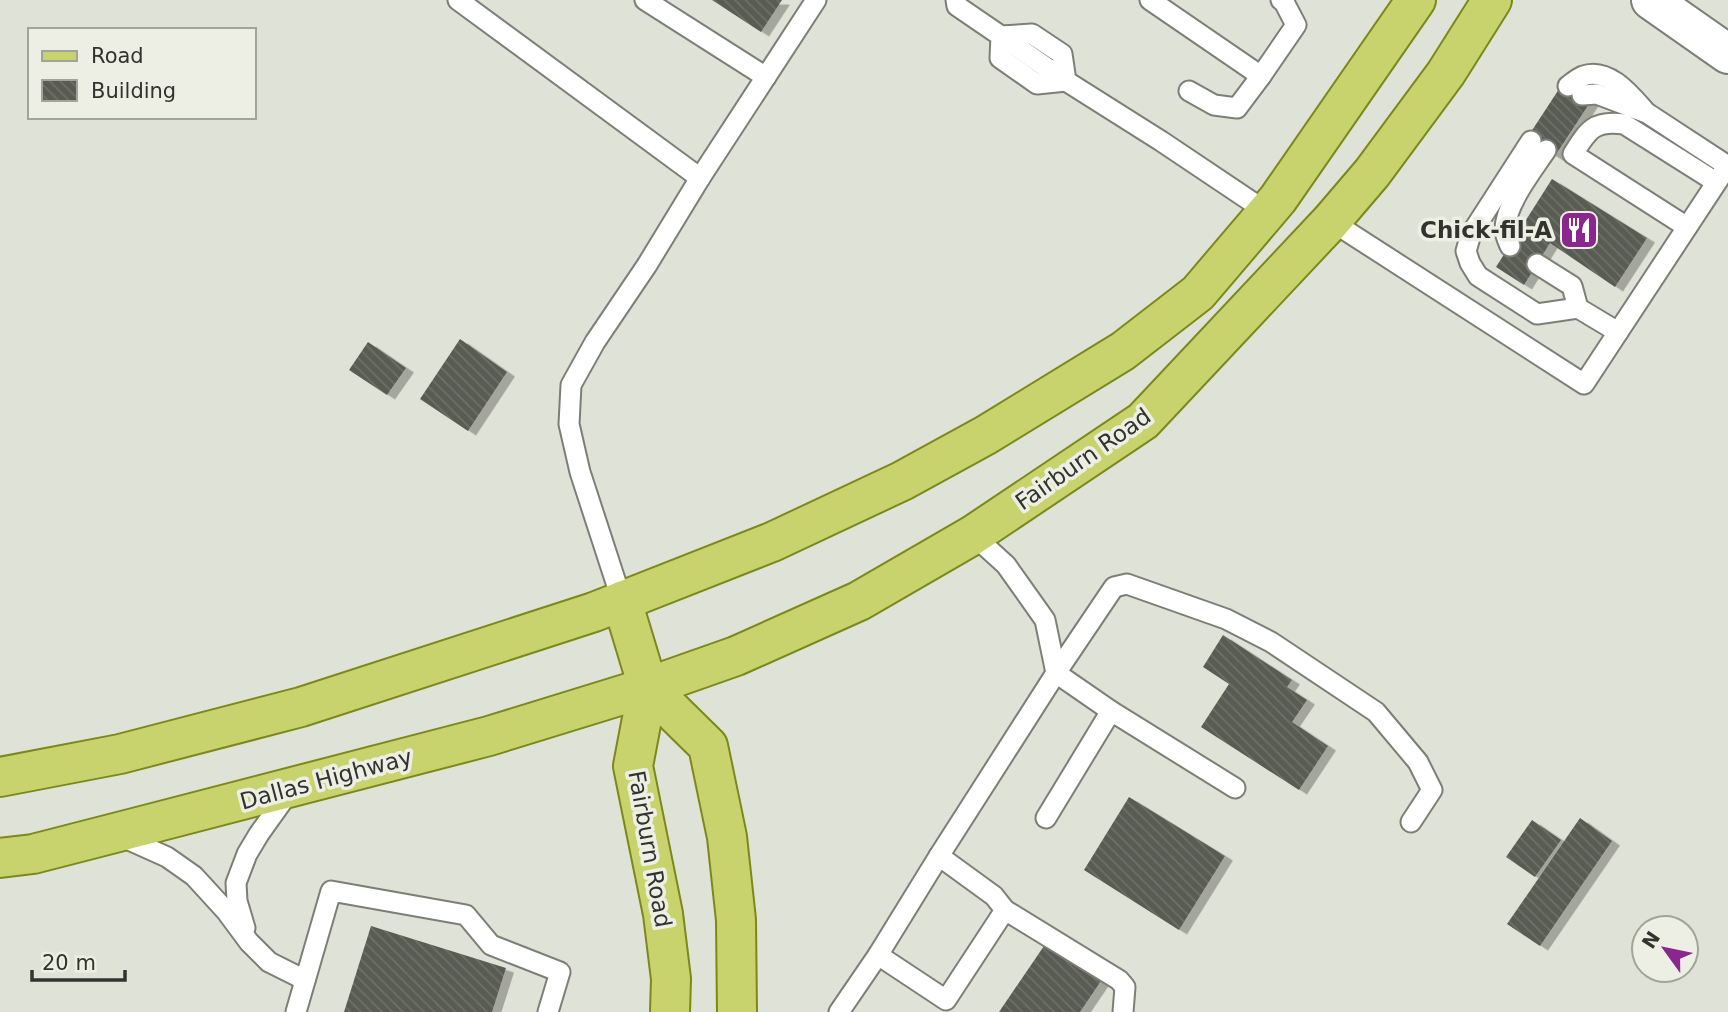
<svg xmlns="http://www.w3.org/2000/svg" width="1728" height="1012" font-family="'DejaVu Sans',sans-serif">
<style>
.building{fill:url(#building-back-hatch);filter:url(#shadow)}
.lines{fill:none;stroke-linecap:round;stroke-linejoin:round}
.service-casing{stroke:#7d7f76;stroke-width:23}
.tertiary-casing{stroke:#7d7f76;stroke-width:42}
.primary-casing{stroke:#7d881a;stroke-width:42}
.service{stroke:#fff;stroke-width:19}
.tertiary{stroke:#fff;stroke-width:38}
.primary{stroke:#c9d36e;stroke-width:38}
.labels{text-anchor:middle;stroke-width:7;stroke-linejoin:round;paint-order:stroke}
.poi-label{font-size:23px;font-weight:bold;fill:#32332f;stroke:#edefe4;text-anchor:end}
.street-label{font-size:23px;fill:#32332f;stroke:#edefe4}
</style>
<defs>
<pattern id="building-back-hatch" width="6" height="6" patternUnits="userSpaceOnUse" patternTransform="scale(1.75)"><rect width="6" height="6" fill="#595b52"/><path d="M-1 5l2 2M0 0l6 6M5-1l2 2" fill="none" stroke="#6e7068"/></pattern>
<filter id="shadow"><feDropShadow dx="8" dy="4.5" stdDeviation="0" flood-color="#0004"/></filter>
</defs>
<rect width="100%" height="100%" fill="#dfe2d7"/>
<!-- building -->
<g class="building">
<polygon points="712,0 782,0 761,32"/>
<polygon points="1563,83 1591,101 1555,156 1527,138"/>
<polygon points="1552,179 1647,238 1615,287 1550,243 1524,285 1496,267"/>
<polygon points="460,339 507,372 468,431 420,399"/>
<polygon points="368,342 406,368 387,395 349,370"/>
<polygon points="1223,635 1292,680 1287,687 1307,700 1292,722 1328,746 1299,790 1201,727 1229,684 1203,667"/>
<polygon points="1129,797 1225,856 1179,930 1084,870"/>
<polygon points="1580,818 1612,841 1540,946 1507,924"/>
<polygon points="1532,820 1561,840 1535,877 1506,857"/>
<polygon points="371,926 506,968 492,1012 344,1012"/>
<polygon points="1046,943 1101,981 1080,1012 999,1012"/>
</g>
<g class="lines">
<defs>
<g id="service">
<polyline points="458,0 700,178 816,0"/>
<polyline points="645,0 766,77"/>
<polyline points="956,0 957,6 1001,36 1000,58 1037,84 1066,81 1161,141 1267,212"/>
<polyline points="1150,0 1261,76"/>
<polyline points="1001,36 1032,34 1062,54 1066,81"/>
<polyline points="1001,36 1066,81"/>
<path d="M 1568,86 C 1572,83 1578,78 1583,76 C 1608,67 1630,94 1644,110"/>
<polyline points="1189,91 1214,105 1237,108 1261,76 1296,25 1284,2 1281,0"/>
<polyline points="1582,95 1597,94 1647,113 1728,166"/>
<polyline points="1531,141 1471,234 1466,251 1470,263 1478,276 1537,314 1578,308"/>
<polyline points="1331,221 1584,384 1728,165"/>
<path d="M 1687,227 L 1573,154 C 1588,130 1594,120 1624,124 L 1716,182"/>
<path d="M 1510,246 C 1508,241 1505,235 1505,230 C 1505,205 1532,171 1546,150"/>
<polyline points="1537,264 1572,286 1578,308 1618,332"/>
<polyline points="973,535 1006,565 1045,620 1056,673 1111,711 1235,788"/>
<polyline points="622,601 580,472 569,424 571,385 595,342 647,265 700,178"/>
<polyline points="1046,818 1111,711"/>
<polyline points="118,835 167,857 194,876 226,911 249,942 269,962 305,980"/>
<polyline points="1005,910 1119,980 1125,987 1123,1012"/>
<polyline points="245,928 237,901 236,883 247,854 259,834 289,792"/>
<polyline points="878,955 946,1000 1005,910 994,896 939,856"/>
<polyline points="296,1012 331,891 466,915 491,945 560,972 548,1012"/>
<polyline points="839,1012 878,955 939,856 1056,673 1114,587 1127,584 1226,619 1271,642 1376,712 1418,762 1432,790 1411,822"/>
</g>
<polyline id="tertiary" points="1651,0 1728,54"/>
<g id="primary">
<polyline points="622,601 648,687 633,766 663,914 671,979 670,1012"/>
<polyline points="648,687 708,746 727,837 736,920 737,1012"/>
<polyline points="0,777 120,754 301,707 594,612 772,542 902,481 986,435 1123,351 1198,293 1278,199 1416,0"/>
<polyline points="0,858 33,854 138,827 489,736 648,687 736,656 859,601 973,535 1143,421 1331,221 1372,173 1446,73 1492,0"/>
</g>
</defs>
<!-- service casing -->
<use href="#service" class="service-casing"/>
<!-- tertiary casing -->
<use href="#tertiary" class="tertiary-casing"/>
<!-- primary casing -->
<use href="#primary" class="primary-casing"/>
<!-- service -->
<use href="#service" class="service"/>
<!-- tertiary -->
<use href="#tertiary" class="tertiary"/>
<!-- primary -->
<use href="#primary" class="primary"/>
</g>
<!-- icons -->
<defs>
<symbol id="restaurant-square" viewBox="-11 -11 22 22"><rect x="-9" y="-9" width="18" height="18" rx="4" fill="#8a268d" stroke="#edefe4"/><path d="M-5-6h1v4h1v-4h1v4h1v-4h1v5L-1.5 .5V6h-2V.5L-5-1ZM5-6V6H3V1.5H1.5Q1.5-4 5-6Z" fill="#fff"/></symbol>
</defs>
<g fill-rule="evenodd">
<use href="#restaurant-square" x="1557" y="208" width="44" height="44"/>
</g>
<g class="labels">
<!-- poi labels -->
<g class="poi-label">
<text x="1552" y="238">Chick-fil-A</text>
</g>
<!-- street labels -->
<g class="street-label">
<text transform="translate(1083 459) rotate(-35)" y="8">Fairburn Road</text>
<text transform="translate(326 779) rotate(-15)" y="8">Dallas Highway</text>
<text transform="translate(650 849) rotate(80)" y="8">Fairburn Road</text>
</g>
</g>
<!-- legend -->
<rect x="28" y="28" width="228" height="91" fill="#edefe4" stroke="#a2a49c" stroke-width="2"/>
<rect x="42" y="51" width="35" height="10" fill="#c9d36e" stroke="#a2a49c" stroke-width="2"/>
<text x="91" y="63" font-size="21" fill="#32332f">Road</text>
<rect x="42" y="80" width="35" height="21" fill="url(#building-back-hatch)" stroke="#a2a49c" stroke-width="2"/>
<text x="91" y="98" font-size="21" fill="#32332f">Building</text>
<!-- north arrow -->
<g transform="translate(1665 949) rotate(303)"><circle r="33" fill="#edefe4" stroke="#a2a49c" stroke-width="2"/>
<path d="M0-5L12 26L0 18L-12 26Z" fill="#8a268d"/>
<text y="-10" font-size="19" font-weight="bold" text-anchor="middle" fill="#32332f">N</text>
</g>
<!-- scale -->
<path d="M32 970v10h93v-10" fill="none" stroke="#32332f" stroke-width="3.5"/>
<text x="42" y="970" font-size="21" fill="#32332f" stroke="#edefe4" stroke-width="5" paint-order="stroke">20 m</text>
</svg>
